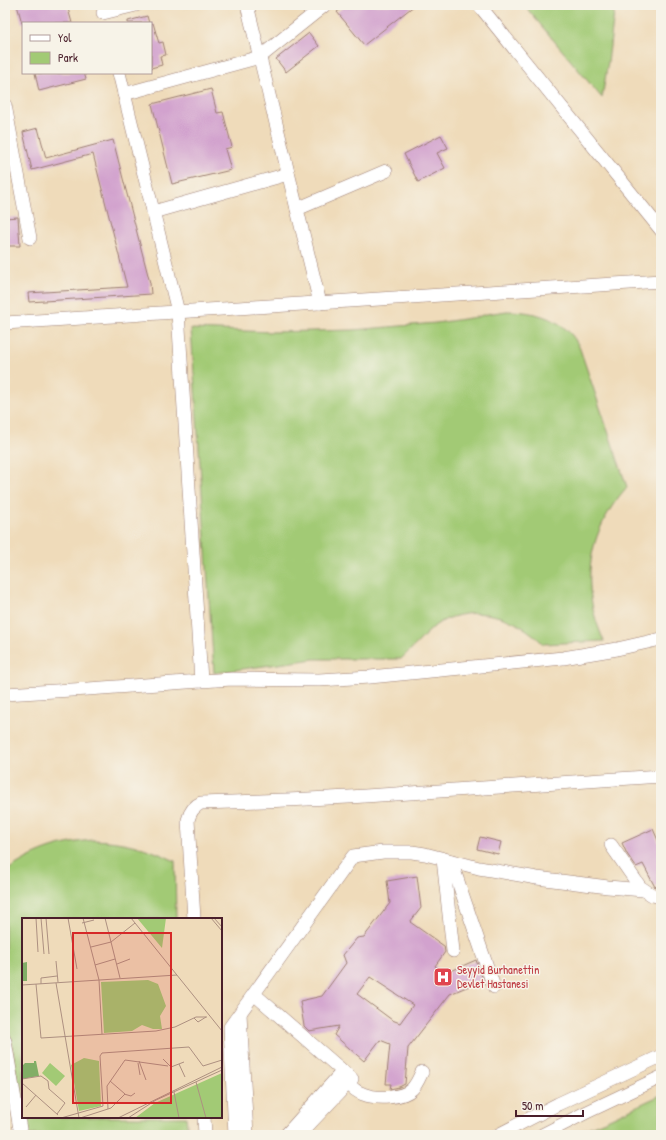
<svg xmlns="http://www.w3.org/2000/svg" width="666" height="1140" font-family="'Patrick Hand',sans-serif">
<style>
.green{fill:#a2ca75;stroke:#767450}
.building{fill:#d2a2ce;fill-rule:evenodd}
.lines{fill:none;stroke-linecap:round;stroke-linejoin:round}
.minor-casing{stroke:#9c7d72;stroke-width:14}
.minor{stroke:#fff;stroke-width:13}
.labels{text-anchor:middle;stroke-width:3;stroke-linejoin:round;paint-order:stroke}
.health-label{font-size:12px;fill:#be3a42;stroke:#f7f3e8;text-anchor:start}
.inset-road{fill:none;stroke:#ad9081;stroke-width:1}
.view{fill:#d62828;fill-opacity:0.15;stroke:#d62828;stroke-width:2}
.inset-edge{fill:none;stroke:#4a1f2b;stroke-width:2}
</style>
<rect width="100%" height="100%" fill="#f7f3e8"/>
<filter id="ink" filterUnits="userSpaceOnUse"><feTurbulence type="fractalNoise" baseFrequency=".025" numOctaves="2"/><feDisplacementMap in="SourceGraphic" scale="8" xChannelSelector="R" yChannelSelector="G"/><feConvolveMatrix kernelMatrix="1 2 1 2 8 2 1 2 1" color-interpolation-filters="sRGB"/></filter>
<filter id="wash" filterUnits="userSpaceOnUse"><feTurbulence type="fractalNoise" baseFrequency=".012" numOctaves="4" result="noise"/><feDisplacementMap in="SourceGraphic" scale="16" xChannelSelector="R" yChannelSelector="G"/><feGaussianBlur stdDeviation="0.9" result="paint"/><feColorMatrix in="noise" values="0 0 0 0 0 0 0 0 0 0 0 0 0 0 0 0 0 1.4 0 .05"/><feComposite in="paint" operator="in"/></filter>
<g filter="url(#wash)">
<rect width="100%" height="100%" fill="#efdbba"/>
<!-- green -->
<g class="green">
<polygon points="524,5 615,5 608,62 602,98"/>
<path d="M 507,311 C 535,311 568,319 580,349 L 627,487 C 587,532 579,586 604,641 L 543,644 C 517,616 474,603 439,623 C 435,625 431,630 427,633 C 419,642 410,650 401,659 L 314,659 L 214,673 L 191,329 L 272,332 L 353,330 L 436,323 L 477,317 L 486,314 Z"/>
<path d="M 93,840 C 123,841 147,847 175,861 L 176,919 L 23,919 L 23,1116 L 5,1003 L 5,872 C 33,852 59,843 93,840 Z"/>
<polygon points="661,1095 661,1135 571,1135 607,1120"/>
<polygon points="23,1117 186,1117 188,1135 26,1135"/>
</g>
<g id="blocks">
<!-- building -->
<g class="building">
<polygon points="17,5 67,5 72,23 22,23"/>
<polygon points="346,5 415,5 364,45 337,12"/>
<polygon points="147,16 149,23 128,23 128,21"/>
<polygon points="153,23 158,40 159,43 163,42 166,55 160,56 162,65 151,68 151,24"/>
<polygon points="309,33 319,46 286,72 276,59"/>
<polygon points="35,73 84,73 86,79 39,91"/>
<polygon points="211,89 217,113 223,112 232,147 225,149 231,170 172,184 152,104"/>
<polygon points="38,128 46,158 113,140 150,283 151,294 29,302 28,293 127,287 93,154 32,170 23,132"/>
<polygon points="441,135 448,148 437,153 445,168 418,182 404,154"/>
<polygon points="18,217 20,246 5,246 5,218"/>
<polygon points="653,829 661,847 661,884 655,887 643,864 636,867 627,854 622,843"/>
<polygon points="480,837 501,842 498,854 477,849"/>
<path d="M 417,876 L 421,908 L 410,922 L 444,946 L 445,952 L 435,966 L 444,974 L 476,960 L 483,980 L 450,994 L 408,1048 L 405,1084 L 399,1087 L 390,1089 L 391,1084 L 386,1084 L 390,1044 L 380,1040 L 364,1061 L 334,1035 L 339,1026 L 309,1031 L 304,1026 L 300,1001 L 322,996 L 346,963 L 343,955 L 357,938 L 364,937 L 390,903 L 387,881 ZM 370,977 L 413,1005 L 400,1023 L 392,1020 L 357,994 Z"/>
</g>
</g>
</g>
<g filter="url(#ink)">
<use href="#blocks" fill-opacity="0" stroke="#9c7d72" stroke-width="1"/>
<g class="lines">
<defs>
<g id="minor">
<polyline points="247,5 320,303"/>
<polyline points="479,5 661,230"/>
<polyline points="103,13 136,5"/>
<polyline points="119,73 178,312 201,681"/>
<polyline points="124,94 260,57 325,5"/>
<polyline points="5,105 30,238"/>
<polyline points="297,209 386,171"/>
<polyline points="153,212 288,174"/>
<polyline points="5,323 661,281"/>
<polyline points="5,694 88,689 201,681 232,679 319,680 370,677 563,658 617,649 661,639"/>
<polyline points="611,845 640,887 652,895 661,897"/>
<polyline points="443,859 453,951"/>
<polyline points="451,861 494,987"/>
<path d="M 194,919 L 188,820 C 190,812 194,806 201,803 C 271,801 341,798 410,793 C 494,788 577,781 661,776"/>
<polyline points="254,994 352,1079 299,1135"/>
<polyline points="240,1014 247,1135"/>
<polyline points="5,1041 21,1135"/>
<path d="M 348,1083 C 352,1088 357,1092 363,1094 C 376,1099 402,1099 412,1089 C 417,1084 419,1078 422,1072"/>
<polyline points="204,1117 205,1135"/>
<polyline points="235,1135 230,1027 353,856 383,852 412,852 425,854 479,868 537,878 608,887 643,890"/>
<polyline points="286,1135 343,1071"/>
<polyline points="498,1135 558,1104 661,1056"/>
<polyline points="542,1135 585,1113 661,1077"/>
</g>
</defs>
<!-- minor casing -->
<use href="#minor" class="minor-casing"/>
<!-- minor -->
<use href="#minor" class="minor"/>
</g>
</g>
<!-- icons -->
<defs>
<symbol id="hospital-square" viewBox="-11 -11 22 22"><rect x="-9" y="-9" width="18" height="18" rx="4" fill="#e0444e" stroke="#f7f3e8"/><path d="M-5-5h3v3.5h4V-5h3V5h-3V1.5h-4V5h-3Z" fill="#fff"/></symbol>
</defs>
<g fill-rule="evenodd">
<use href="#hospital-square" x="432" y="966" width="22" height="22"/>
</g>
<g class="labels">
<!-- health labels -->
<g class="health-label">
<text x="457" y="974">Seyyid Burhanettin<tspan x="457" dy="14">Devlet Hastanesi</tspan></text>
</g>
</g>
<!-- overview -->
<g transform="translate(22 918)">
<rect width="200" height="200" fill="#efdbba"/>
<path d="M 115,0 L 144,0 L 140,30 ZM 126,62 L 136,66 L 144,88 L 138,98 L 140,111 L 131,111 L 120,107 L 110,113 L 82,115 L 79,64 ZM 62,140 L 77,143 L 79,188 L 57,193 L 49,147 ZM 200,155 L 200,200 L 113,200 L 133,185 Z" fill="#a2ca75"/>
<path d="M 5,44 L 5,63 L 0,63 L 0,45 ZM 12,143 L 14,143 L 17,158 L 0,161 L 0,148 L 3,145 L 12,145 Z" fill="#81ae66"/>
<path d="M 28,145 L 43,158 L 34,168 L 20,155 Z" fill="#a2ca75"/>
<path class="inset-road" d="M 14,0 L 16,34M 19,0 L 22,36M 24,0 L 27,36M 46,0 L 55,51M 61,0 L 77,62 L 80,116M 83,0 L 98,60M 109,0 L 200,113M 189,0 L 200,13M 192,0 L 200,9M 60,5 L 72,2M 69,29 L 89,24 L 113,5M 34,43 L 36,64M 95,46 L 108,41M 73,47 L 93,41M 34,65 L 57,200M 14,66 L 19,120 L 134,113 L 153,109 L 174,99 L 185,99M 19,66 L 19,60 L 35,58M 0,67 L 155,57M 172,100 L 176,104 L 184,99M 141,141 L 149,149 L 162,144M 117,143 L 124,162M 116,145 L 118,157M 157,146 L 163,159M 0,161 L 19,158 L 26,163 L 27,171 L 43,185 L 35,196M 174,164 L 184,200M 0,165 L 36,197M 152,174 L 157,200M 102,176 L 109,178 L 113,175M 4,189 L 14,177M 86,191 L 85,168 L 103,142 L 146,148M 39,200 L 81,188 L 78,138 L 80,135 L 167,129 L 181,148 L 200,142M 58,200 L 89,190 L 103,176 L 88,163M 96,200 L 200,149M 106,200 L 134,182 L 200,152"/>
<path class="view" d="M 51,15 L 149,15 L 149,185 L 51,185 Z"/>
<rect width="200" height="200" class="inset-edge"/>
</g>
<!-- margin -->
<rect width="666" height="1140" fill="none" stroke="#f7f3e8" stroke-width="20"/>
<!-- legend -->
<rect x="22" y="22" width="130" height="52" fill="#f7f3e8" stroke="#b29e9c"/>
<rect x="30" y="35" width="20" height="6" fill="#ffffff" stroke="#b29e9c"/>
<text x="58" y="42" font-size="12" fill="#4a1f2b">Yol</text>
<rect x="30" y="52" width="20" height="12" fill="#a2ca75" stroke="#b29e9c"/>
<text x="58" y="62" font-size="12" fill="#4a1f2b">Park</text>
<!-- scale -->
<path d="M516 1110v6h67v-6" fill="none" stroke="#4a1f2b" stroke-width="2"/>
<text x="522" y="1110" font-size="12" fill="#4a1f2b" stroke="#f7f3e8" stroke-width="3" paint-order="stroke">50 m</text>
</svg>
